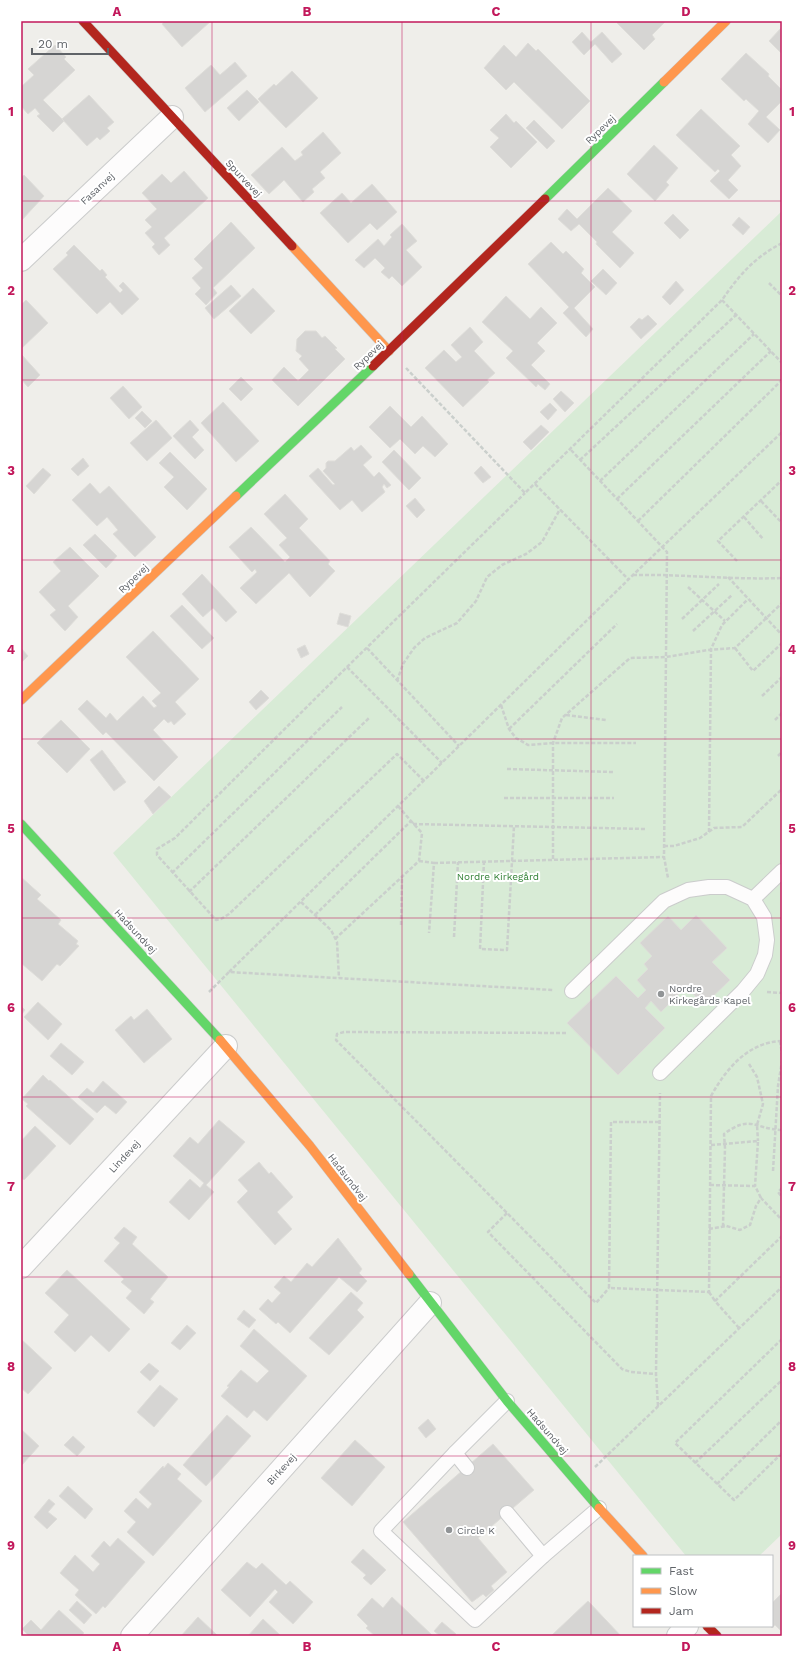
<svg xmlns="http://www.w3.org/2000/svg" width="803" height="1657" font-family="'Work Sans',sans-serif">
<style>
.green{fill:#d8ebd6}
.building{fill:#d6d5d3;stroke:#deddd9}
.lines{fill:none;stroke-linecap:round;stroke-linejoin:round}
.lane-casing{stroke:#cbcccc;stroke-width:16}
.street-casing{stroke:#cbcccc;stroke-width:24}
.fast-casing{stroke:#cacacb;stroke-width:10}
.slow-casing{stroke:#cacacb;stroke-width:10}
.jam-casing{stroke:#cacacb;stroke-width:10}
.path{stroke:#cacfcc;stroke-width:2.5;stroke-dasharray:4 2;stroke-linecap:butt}
.lane{stroke:#fdfcfc;stroke-width:14}
.street{stroke:#fdfcfc;stroke-width:22}
.fast{stroke:#63d668;stroke-width:9}
.slow{stroke:#ff974d;stroke-width:9}
.jam{stroke:#b3261e;stroke-width:9}
.grid{fill:none;stroke:#c2185b;stroke-width:1;stroke-opacity:0.55}
.poi-dot{fill:#919496;stroke:#fff;stroke-width:1.5}
.labels{text-anchor:middle;stroke-width:4;stroke-linejoin:round;paint-order:stroke}
.street-label{font-size:10px;fill:#5f6368;stroke:#fff}
.park-label{font-size:10px;fill:#348238;stroke:#fff}
.poi-label{font-size:10px;fill:#5f6368;stroke:#fff;text-anchor:start}
.neatline{fill:none;stroke:#c2185b;stroke-width:1.5}
.grid-label{font-size:13px;text-anchor:middle;font-weight:bold;fill:#c2185b}
</style>
<rect width="100%" height="100%" fill="#efeeea"/>
<!-- green -->
<polygon class="green" points="782,211 782,1534 759,1556 686,1556 113,853"/>
<!-- building -->
<g class="building">
<polygon points="165,21 211,21 182,47 162,24"/>
<polygon points="620,21 666,21 652,35 655,39 644,50 617,23"/>
<polygon points="782,27 782,54 769,41"/>
<polygon points="582,32 591,42 602,32 622,54 612,63 595,44 584,55 572,42"/>
<polygon points="528,43 536,51 538,49 590,101 562,129 514,82 506,90 484,68 504,45 516,57"/>
<polygon points="55,45 66,57 64,59 75,70 43,100 64,121 53,132 37,116 40,114 35,108 28,114 21,106 21,87 34,75 28,69"/>
<polygon points="746,53 769,74 768,76 782,90 782,101 766,117 780,130 768,143 748,124 759,111 746,99 744,101 721,79"/>
<polygon points="235,62 247,76 205,112 185,88 211,65 220,75"/>
<polygon points="292,71 318,98 286,128 258,99 274,84 276,86"/>
<polygon points="247,90 259,102 239,121 227,108"/>
<polygon points="89,95 114,122 107,128 110,131 100,140 97,137 87,146 62,119"/>
<polygon points="701,109 740,146 731,155 741,166 728,180 738,190 729,199 710,181 720,171 718,169 715,172 676,135"/>
<polygon points="506,114 514,123 516,121 537,142 511,168 490,147 499,138 490,130"/>
<polygon points="534,120 555,141 547,149 526,128"/>
<polygon points="323,132 341,153 320,172 325,178 312,189 314,192 303,202 284,180 269,194 251,175 282,147 295,161 303,155 301,152"/>
<polygon points="654,145 678,168 666,182 669,185 655,201 627,174"/>
<polygon points="184,171 208,198 164,238 170,245 159,255 152,247 155,244 145,233 152,227 145,220 157,209 142,193 162,174 171,183"/>
<polygon points="24,175 44,196 21,221 21,178"/>
<polygon points="372,184 397,212 377,230 370,223 348,243 320,213 342,193 351,203"/>
<polygon points="608,188 632,211 612,232 634,253 620,268 596,244 597,242 579,224 571,231 558,219 567,209 577,219"/>
<polygon points="673,214 689,230 680,239 664,223"/>
<polygon points="739,217 750,227 743,235 732,225"/>
<polygon points="231,222 255,248 213,288 217,293 206,305 195,294 201,288 192,278 203,268 194,259"/>
<polygon points="402,224 417,241 406,250 422,267 402,286 392,276 389,279 381,272 385,268 375,258 364,268 355,260 378,239 384,246 392,237 390,235"/>
<polygon points="551,242 563,254 566,251 584,269 581,273 595,287 574,308 593,329 586,337 563,313 569,307 528,264"/>
<polygon points="74,245 100,271 102,269 107,275 105,277 120,293 123,290 119,286 123,282 139,299 122,315 110,302 97,314 53,269 68,255 66,253"/>
<polygon points="603,269 617,283 606,295 591,281"/>
<polygon points="676,281 684,290 670,305 662,297"/>
<polygon points="231,285 241,296 214,319 205,308"/>
<polygon points="253,288 275,311 251,334 229,311"/>
<polygon points="506,296 530,319 541,307 557,323 537,343 545,351 531,365 550,384 545,390 538,384 536,387 506,358 513,351 482,322"/>
<polygon points="26,300 48,323 22,348 21,346 21,305"/>
<polygon points="648,315 657,324 641,339 630,327 639,318 642,320"/>
<polygon points="470,327 483,342 474,351 495,373 487,380 489,382 463,407 425,368 444,350 456,362 462,357 451,345"/>
<polygon points="305,331 316,331 322,338 325,336 337,348 335,349 345,359 298,406 272,380 284,367 298,381 309,370 299,359 302,356 296,351 297,339"/>
<polygon points="21,354 40,375 28,387 21,379"/>
<polygon points="241,377 253,389 241,401 229,389"/>
<polygon points="123,386 142,407 129,419 110,398"/>
<polygon points="561,391 574,403 565,412 553,399"/>
<polygon points="223,402 259,441 236,462 201,423"/>
<polygon points="550,403 557,410 548,420 540,412"/>
<polygon points="390,406 411,427 422,416 448,444 435,457 423,446 415,454 400,439 390,448 369,427"/>
<polygon points="142,411 152,421 145,428 135,418"/>
<polygon points="156,420 172,438 147,461 130,443"/>
<polygon points="190,420 199,430 192,437 204,450 195,459 173,436"/>
<polygon points="541,425 549,432 531,450 523,442"/>
<polygon points="361,445 372,457 363,465 374,477 379,472 391,485 387,488 384,484 382,487 385,492 362,512 352,500 340,510 309,476 318,468 333,485 335,484 323,471 326,468 326,463 328,461 335,461 351,447 354,451"/>
<polygon points="394,450 421,478 409,490 382,462"/>
<polygon points="170,452 207,489 187,510 164,487 174,477 159,463"/>
<polygon points="83,458 89,466 78,476 71,469"/>
<polygon points="481,466 491,477 483,483 474,473"/>
<polygon points="43,468 51,475 34,494 26,486"/>
<polygon points="90,483 100,494 109,486 156,537 135,557 113,534 118,530 107,517 97,526 72,500"/>
<polygon points="285,494 308,519 299,528 330,561 328,564 335,571 310,597 289,573 256,604 240,588 257,572 255,569 252,572 229,547 251,527 285,562 290,557 279,545 287,538 264,514"/>
<polygon points="415,498 425,510 417,518 406,506"/>
<polygon points="95,534 117,556 106,568 83,545"/>
<polygon points="70,547 99,576 68,606 78,617 65,631 50,615 56,610 39,592 61,571 53,562"/>
<polygon points="202,574 237,612 226,622 213,608 203,617 182,594"/>
<polygon points="182,605 214,638 202,649 170,616"/>
<polygon points="340,613 351,616 348,627 337,624"/>
<polygon points="153,631 199,679 175,702 186,714 174,725 171,721 168,723 164,719 153,730 178,757 154,781 106,732 103,735 78,709 87,700 106,718 110,713 117,721 143,696 154,708 157,706 152,701 161,693 126,657"/>
<polygon points="305,645 309,654 301,658 297,649"/>
<polygon points="21,648 28,656 21,663"/>
<polygon points="261,690 269,698 256,710 249,702"/>
<polygon points="61,720 90,749 67,773 37,743"/>
<polygon points="102,750 126,782 114,791 90,760"/>
<polygon points="159,786 171,797 153,814 144,801"/>
<polygon points="21,877 41,895 37,899 61,920 58,924 78,941 76,944 79,946 60,966 57,964 42,981 21,963"/>
<polygon points="696,915 727,948 712,962 730,980 704,1005 686,987 661,1012 651,1001 645,1008 665,1028 618,1075 567,1023 616,976 638,998 646,990 637,980 648,969 644,964 652,956 640,943 668,916 681,930"/>
<polygon points="38,1002 62,1024 48,1040 24,1017"/>
<polygon points="21,1006 25,1010 21,1015"/>
<polygon points="147,1009 172,1039 144,1063 115,1030 131,1016 134,1020"/>
<polygon points="61,1043 84,1062 72,1075 50,1056"/>
<polygon points="43,1075 49,1081 50,1080 94,1119 70,1145 26,1106 28,1104 22,1099"/>
<polygon points="103,1081 127,1102 116,1114 105,1105 97,1113 78,1097 87,1088 93,1093"/>
<polygon points="219,1120 245,1142 206,1185 214,1192 189,1220 169,1202 190,1179 200,1188 204,1183 173,1156 190,1137 198,1144"/>
<polygon points="35,1126 56,1146 24,1180 21,1177 21,1141"/>
<polygon points="259,1162 269,1174 271,1172 293,1197 277,1212 292,1229 275,1245 237,1202 248,1191 238,1180"/>
<polygon points="124,1227 137,1237 132,1244 168,1277 150,1299 154,1302 144,1314 126,1298 132,1291 121,1282 124,1279 104,1261 120,1243 114,1238"/>
<polygon points="338,1238 362,1269 359,1273 367,1281 357,1292 339,1277 290,1333 278,1322 276,1324 259,1309 268,1299 272,1303 281,1293 274,1287 284,1276 291,1282 307,1263 312,1267"/>
<polygon points="67,1270 130,1329 109,1352 91,1335 75,1352 54,1332 69,1315 45,1293"/>
<polygon points="351,1292 363,1303 357,1310 364,1317 329,1355 309,1338"/>
<polygon points="244,1310 256,1320 249,1328 237,1319"/>
<polygon points="187,1325 196,1333 180,1350 171,1343"/>
<polygon points="254,1329 307,1376 267,1421 254,1410 247,1418 221,1396 229,1387 227,1386 241,1370 257,1383 269,1371 240,1346"/>
<polygon points="21,1339 52,1368 28,1394 21,1388"/>
<polygon points="149,1363 159,1371 150,1381 140,1372"/>
<polygon points="160,1385 178,1399 154,1427 137,1412"/>
<polygon points="227,1415 251,1436 206,1486 183,1465"/>
<polygon points="428,1419 436,1429 426,1438 418,1428"/>
<polygon points="21,1429 39,1446 21,1466"/>
<polygon points="73,1436 85,1447 77,1456 64,1445"/>
<polygon points="355,1440 385,1467 352,1506 321,1478"/>
<polygon points="493,1444 534,1490 478,1538 507,1572 491,1586 494,1590 486,1597 483,1594 472,1602 403,1522"/>
<polygon points="168,1463 181,1474 177,1479 202,1501 153,1556 127,1532 136,1522 124,1511 136,1498 148,1509 152,1504 139,1492 163,1466 164,1468"/>
<polygon points="68,1486 93,1509 85,1519 59,1496"/>
<polygon points="49,1499 55,1504 48,1512 57,1519 47,1529 34,1517"/>
<polygon points="118,1538 145,1562 105,1608 103,1606 96,1614 75,1595 79,1590 60,1573 75,1555 93,1572 100,1564 91,1556 104,1541 110,1547"/>
<polygon points="363,1549 386,1570 371,1585 363,1578 366,1575 351,1562"/>
<polygon points="247,1562 256,1569 262,1563 286,1585 290,1581 313,1602 293,1624 269,1602 278,1592 275,1589 250,1617 221,1590"/>
<polygon points="782,1593 782,1632 775,1625 772,1628 770,1626 772,1626 772,1603"/>
<polygon points="392,1597 433,1636 375,1636 366,1628 368,1626 357,1615 372,1598 383,1608"/>
<polygon points="77,1601 92,1615 84,1624 69,1610"/>
<polygon points="588,1601 621,1636 551,1636"/>
<polygon points="59,1610 84,1633 81,1636 29,1636 22,1629 31,1620 41,1630"/>
<polygon points="198,1617 218,1636 181,1636"/>
<polygon points="263,1619 281,1636 248,1636"/>
<polygon points="442,1622 456,1634 454,1636 440,1636 434,1631"/>
</g>
<g class="lines">
<defs>
<g id="lane">
<polyline points="753,899 782,871"/>
<polyline points="572,991 664,901 688,890 709,887 727,887 753,899 764,917 767,940 765,955 757,974 743,991 660,1073"/>
<polyline points="455,1453 381,1531 475,1620 543,1556"/>
<polyline points="467,1468 455,1453 507,1401"/>
<polyline points="507,1513 543,1556 599,1508"/>
</g>
<g id="street">
<polyline points="21,260 172,117"/>
<polyline points="21,1267 226,1046"/>
<polyline points="132,1636 430,1303"/>
<polyline points="678,1636 687,1626"/>
</g>
<g id="fast">
<polyline points="545,199 664,82"/>
<polyline points="236,496 373,366"/>
<polyline points="21,824 220,1040"/>
<polyline points="409,1274 507,1401 599,1508"/>
</g>
<g id="slow">
<polyline points="664,82 726,21"/>
<polyline points="292,246 389,351"/>
<polyline points="21,700 236,496"/>
<polyline points="220,1040 310,1146 409,1274"/>
<polyline points="599,1508 643,1556"/>
</g>
<g id="jam">
<polyline points="83,21 292,246"/>
<polyline points="373,366 545,199"/>
<polyline points="707,1626 717,1636"/>
</g>
</defs>
<!-- lane casing -->
<use href="#lane" class="lane-casing"/>
<!-- street casing -->
<use href="#street" class="street-casing"/>
<!-- fast casing -->
<use href="#fast" class="fast-casing"/>
<!-- slow casing -->
<use href="#slow" class="slow-casing"/>
<!-- jam casing -->
<use href="#jam" class="jam-casing"/>
<!-- path -->
<g class="path">
<polyline points="769,283 782,296"/>
<polyline points="722,300 782,363"/>
<path d="M 406,368 L 525,493 L 722,300 C 740,274 754,258 782,243"/>
<polyline points="571,450 667,552 664,857 668,878"/>
<polyline points="580,460 736,315"/>
<polyline points="600,481 754,334"/>
<polyline points="535,484 629,580"/>
<polyline points="617,499 771,351"/>
<polyline points="761,501 782,523"/>
<polyline points="744,517 763,539"/>
<polyline points="638,521 782,380"/>
<polyline points="737,561 718,541 782,480"/>
<path d="M 633,575 C 683,574 732,580 782,578"/>
<polyline points="728,577 782,635"/>
<polyline points="688,587 725,621"/>
<polyline points="682,619 719,584"/>
<polyline points="693,631 732,595"/>
<polyline points="367,648 459,746"/>
<polyline points="735,648 753,671 782,643"/>
<polyline points="347,667 442,763"/>
<polyline points="397,681 403,664 414,648 425,638 457,623 476,601 487,577 502,565 526,554 542,542 560,509"/>
<polyline points="762,696 782,677"/>
<polyline points="501,705 509,729 516,738 528,745 553,743 636,743"/>
<polyline points="566,715 606,720"/>
<polyline points="775,720 782,713"/>
<polyline points="509,729 617,624"/>
<polyline points="778,756 782,752"/>
<polyline points="507,769 613,772"/>
<polyline points="424,781 397,754 229,914 221,919 216,920 157,855 157,849 175,838 347,667 525,493"/>
<polyline points="504,798 614,798"/>
<polyline points="413,824 646,829"/>
<polyline points="709,832 711,649 722,625 748,599"/>
<polyline points="664,846 674,846 700,838 714,828 742,827 782,789"/>
<polyline points="553,859 553,743 562,718 630,658 666,657 708,650 735,648 782,603"/>
<polyline points="419,861 434,863 429,933"/>
<polyline points="484,861 480,949 507,950 514,826"/>
<polyline points="434,863 664,857"/>
<polyline points="172,873 342,707"/>
<polyline points="189,892 369,718"/>
<polyline points="301,902 331,930 337,942 339,978"/>
<polyline points="315,915 411,821 398,806"/>
<polyline points="401,925 402,878"/>
<polyline points="454,937 458,862"/>
<polyline points="335,939 419,861 422,833 411,821"/>
<polyline points="229,972 633,575 782,432"/>
<polyline points="209,992 229,972 553,990"/>
<polyline points="767,992 782,993"/>
<polyline points="566,1033 344,1032 337,1034 336,1040 596,1303 609,1288"/>
<polyline points="780,1041 782,1054"/>
<polyline points="749,1064 757,1077 763,1104 757,1125 758,1141"/>
<path d="M 659,1122 L 611,1122 L 609,1288 L 709,1292 L 711,1096 C 726,1069 748,1042 782,1041"/>
<path d="M 782,1130 C 754,1129 751,1114 724,1134 L 725,1148 L 723,1225 L 740,1230 L 750,1225 L 756,1206 L 761,1198 L 782,1220"/>
<polyline points="711,1145 758,1141 755,1186"/>
<polyline points="773,1171 778,1086 782,1061"/>
<polyline points="710,1185 755,1186 761,1198"/>
<polyline points="782,1188 778,1192 782,1197"/>
<polyline points="507,1213 488,1232 622,1369 631,1372 656,1374"/>
<polyline points="709,1229 726,1226"/>
<polyline points="709,1292 715,1301"/>
<polyline points="739,1328 715,1301 782,1236"/>
<polyline points="782,1339 675,1443 734,1500 782,1453"/>
<polyline points="658,1406 656,1374 660,1093"/>
<polyline points="695,1463 782,1380"/>
<polyline points="595,1467 782,1287"/>
<polyline points="717,1484 782,1420"/>
</g>
<!-- lane -->
<use href="#lane" class="lane"/>
<!-- street -->
<use href="#street" class="street"/>
<!-- fast -->
<use href="#fast" class="fast"/>
<!-- slow -->
<use href="#slow" class="slow"/>
<!-- jam -->
<use href="#jam" class="jam"/>
</g>
<!-- grid -->
<path class="grid" d="M 212,21 L 212,1636M 402,21 L 402,1636M 591,21 L 591,1636M 21,201 L 782,201M 21,380 L 782,380M 21,560 L 782,560M 21,739 L 782,739M 21,918 L 782,918M 21,1097 L 782,1097M 21,1277 L 782,1277M 21,1456 L 782,1456"/>
<!-- markers -->
<g class="poi-dot">
<circle cx="661" cy="994" r="4"/>
<circle cx="449" cy="1530" r="4"/>
</g>
<g class="labels">
<!-- street labels -->
<g class="street-label">
<text transform="translate(600 129) rotate(-44)" y="4">Rypevej</text>
<text transform="translate(244 178) rotate(47)" y="4">Spurvevej</text>
<text transform="translate(97 188) rotate(-43)" y="4">Fasanvej</text>
<text transform="translate(368 355) rotate(-44)" y="4">Rypevej</text>
<text transform="translate(133 578) rotate(-44)" y="4">Rypevej</text>
<text transform="translate(136 931) rotate(47)" y="4">Hadsundvej</text>
<text transform="translate(124 1156) rotate(-47)" y="4">Lindevej</text>
<text transform="translate(348 1177) rotate(52)" y="4">Hadsundvej</text>
<text transform="translate(548 1431) rotate(49)" y="4">Hadsundvej</text>
<text transform="translate(281 1469) rotate(-48)" y="4">Birkevej</text>
</g>
<!-- park labels -->
<g class="park-label">
<text x="498" y="880">Nordre Kirkegård</text>
</g>
<!-- poi labels -->
<g class="poi-label">
<text x="669" y="992">Nordre<tspan x="669" dy="12">Kirkegårds Kapel</tspan></text>
<text x="457" y="1534">Circle K</text>
</g>
</g>
<!-- border -->
<rect width="803" height="1657" fill="none" stroke="#ffffff" stroke-width="44"/>
<!-- legend -->
<rect x="633" y="1555" width="140" height="72" fill="#ffffff" stroke="#bfc1c3"/>
<rect x="641" y="1568" width="20" height="6" fill="#63d668" stroke="#bfc1c3"/>
<text x="669" y="1575" font-size="12" fill="#5f6368">Fast</text>
<rect x="641" y="1588" width="20" height="6" fill="#ff974d" stroke="#bfc1c3"/>
<text x="669" y="1595" font-size="12" fill="#5f6368">Slow</text>
<rect x="641" y="1608" width="20" height="6" fill="#b3261e" stroke="#bfc1c3"/>
<text x="669" y="1615" font-size="12" fill="#5f6368">Jam</text>
<!-- scale -->
<path d="M32 48v6h76v-6" fill="none" stroke="#5f6368" stroke-width="2"/>
<text x="38" y="48" font-size="12" fill="#5f6368" stroke="#ffffff" stroke-width="3" paint-order="stroke">20 m</text>
<rect x="22" y="22" width="759" height="1613" class="neatline"/>
<g class="grid-label">
<text x="117" y="16">A</text>
<text x="307" y="16">B</text>
<text x="496" y="16">C</text>
<text x="686" y="16">D</text>
<text x="11" y="116">1</text>
<text x="792" y="116">1</text>
<text x="11" y="295">2</text>
<text x="792" y="295">2</text>
<text x="11" y="475">3</text>
<text x="792" y="475">3</text>
<text x="11" y="654">4</text>
<text x="792" y="654">4</text>
<text x="11" y="833">5</text>
<text x="792" y="833">5</text>
<text x="11" y="1012">6</text>
<text x="792" y="1012">6</text>
<text x="11" y="1191">7</text>
<text x="792" y="1191">7</text>
<text x="11" y="1371">8</text>
<text x="792" y="1371">8</text>
<text x="11" y="1550">9</text>
<text x="792" y="1550">9</text>
<text x="117" y="1651">A</text>
<text x="307" y="1651">B</text>
<text x="496" y="1651">C</text>
<text x="686" y="1651">D</text>
</g>
</svg>
